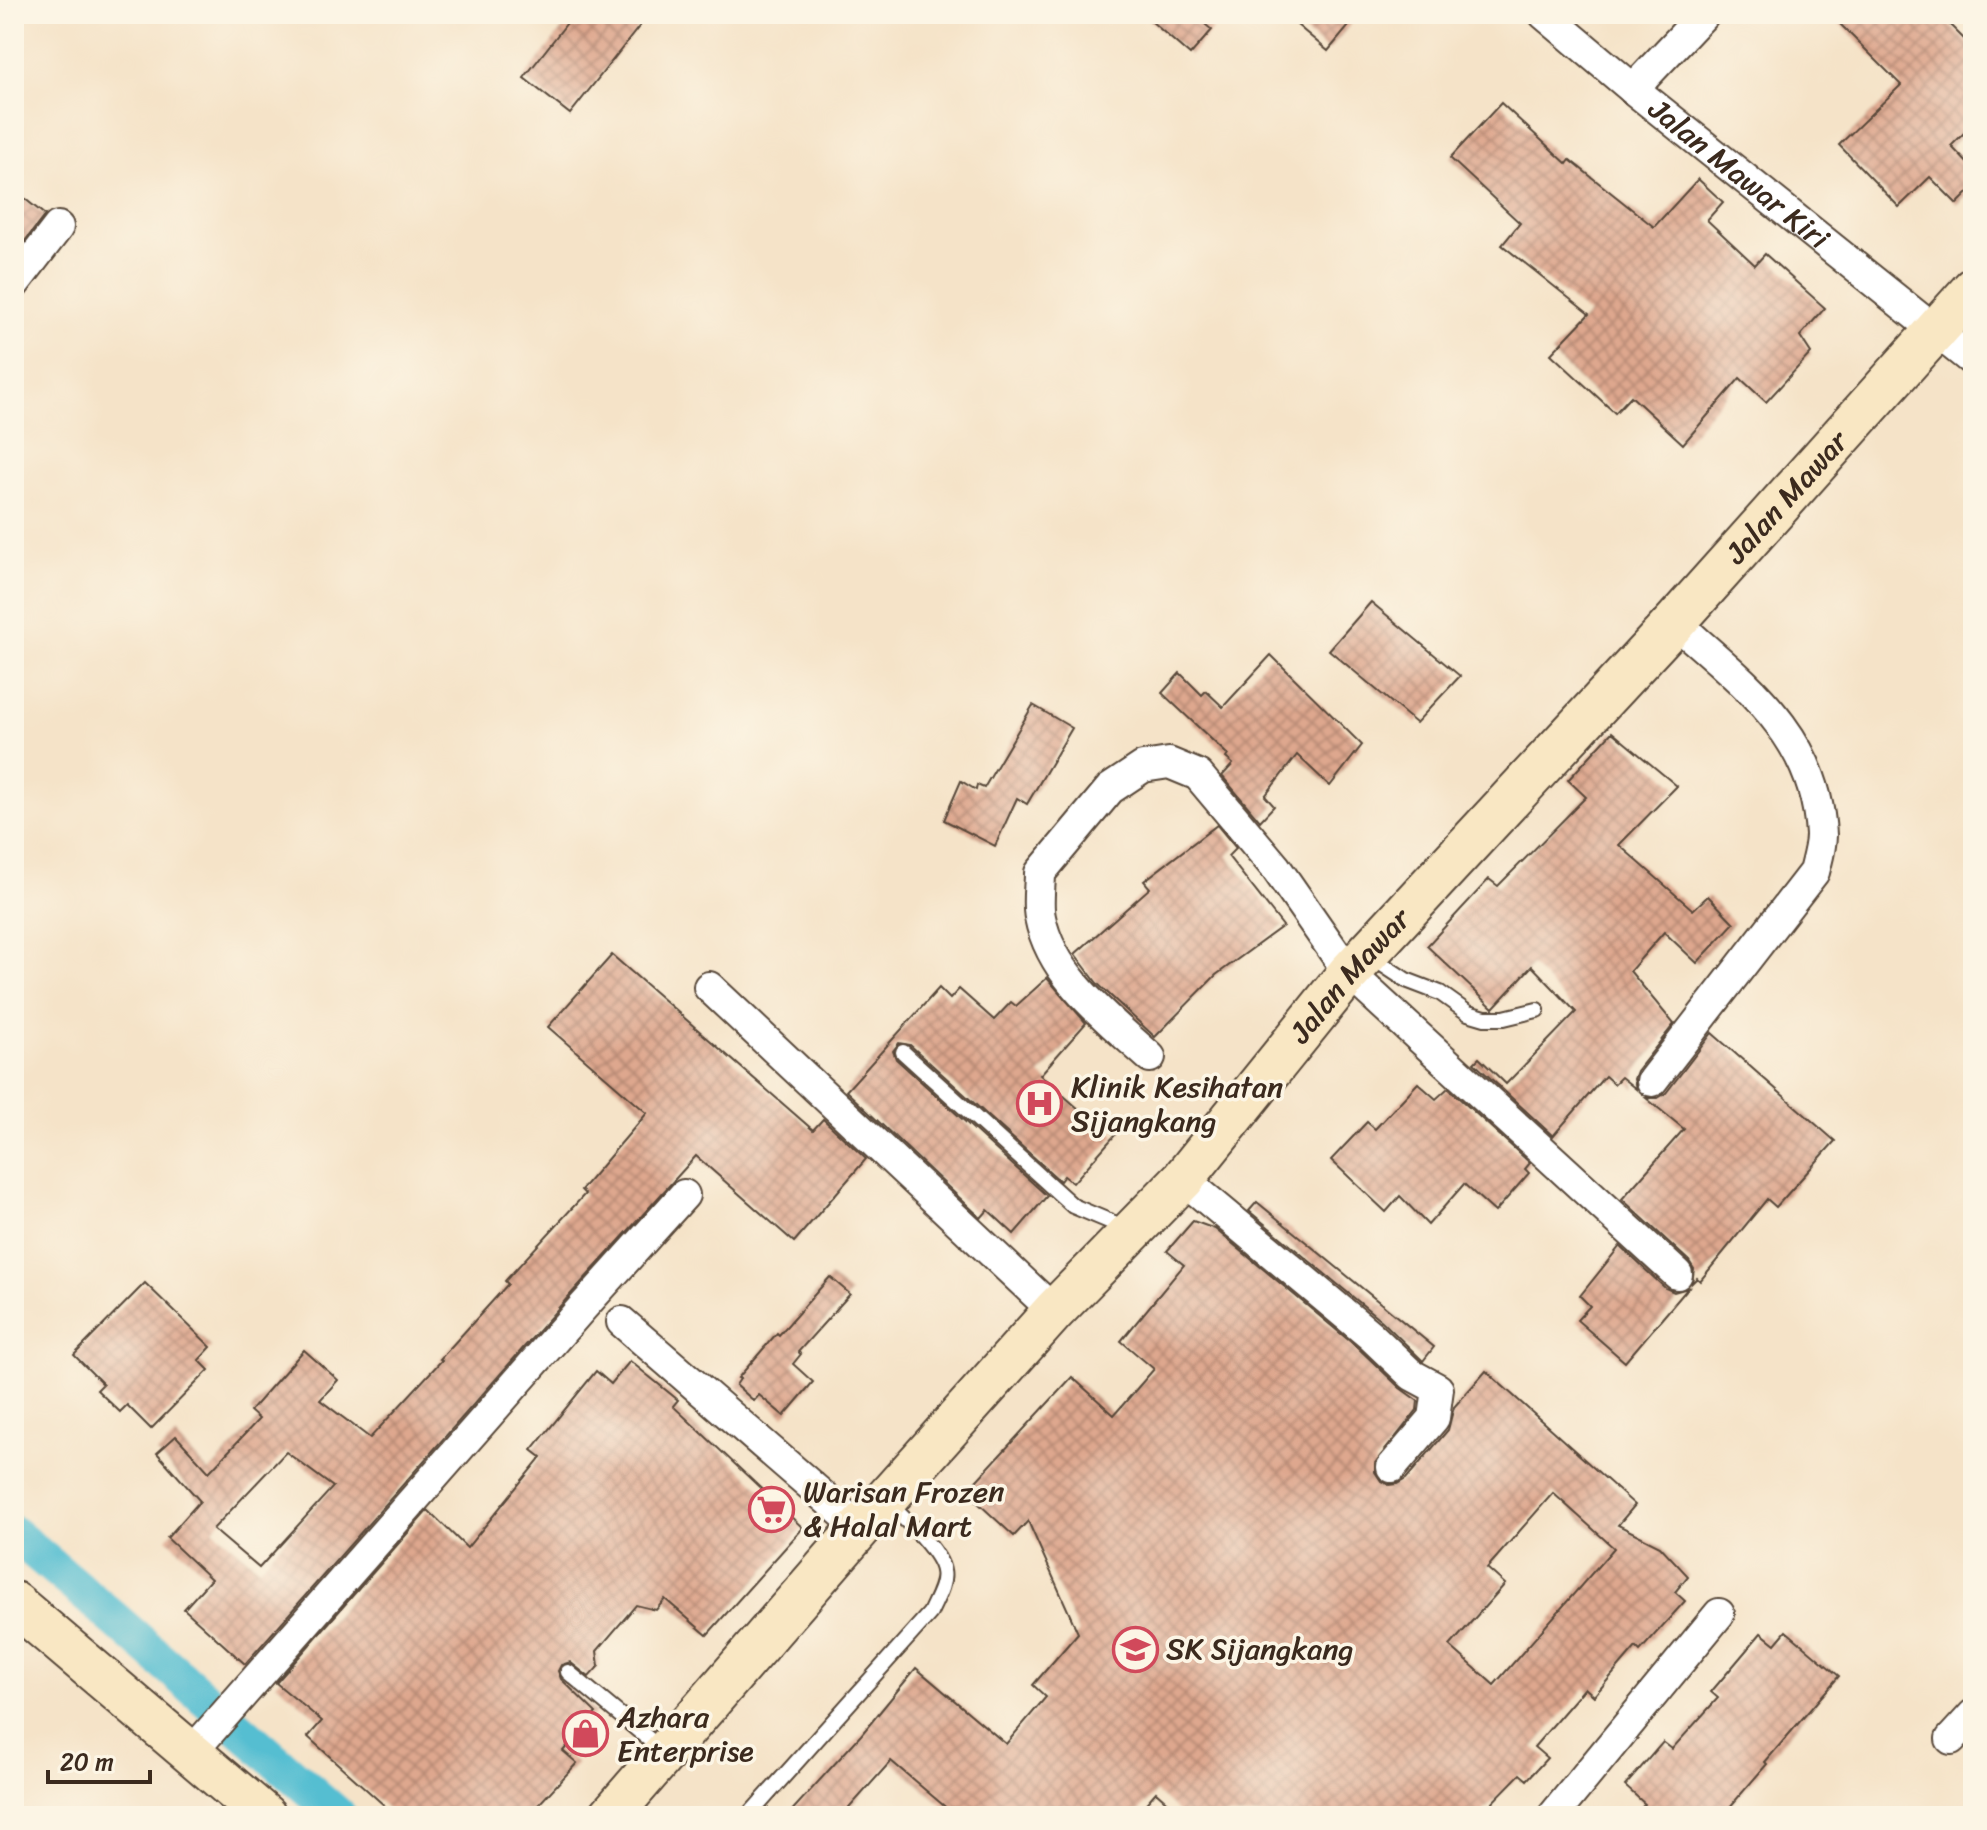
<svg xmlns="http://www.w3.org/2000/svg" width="1987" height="1830" font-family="Sriracha,sans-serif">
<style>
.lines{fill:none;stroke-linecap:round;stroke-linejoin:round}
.canal{stroke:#54bed1;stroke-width:36}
.building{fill:url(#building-cross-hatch);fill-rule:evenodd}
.lane-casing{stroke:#574638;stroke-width:18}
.street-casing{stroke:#574638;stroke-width:34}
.secondary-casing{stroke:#574638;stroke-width:46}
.lane{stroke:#fff;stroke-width:14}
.street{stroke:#fff;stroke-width:30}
.secondary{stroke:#f9e7c3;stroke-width:42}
.labels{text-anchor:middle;stroke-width:7;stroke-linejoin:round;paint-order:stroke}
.street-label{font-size:30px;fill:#3b2a1e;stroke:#fcf5e5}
.poi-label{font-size:30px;fill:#3b2a1e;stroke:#fcf5e5;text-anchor:start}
</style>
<defs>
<pattern id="building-cross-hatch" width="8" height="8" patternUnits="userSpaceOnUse" patternTransform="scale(2)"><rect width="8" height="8" fill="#dea78e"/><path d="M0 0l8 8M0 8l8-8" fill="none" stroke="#b58873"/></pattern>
</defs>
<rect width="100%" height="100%" fill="#fcf5e5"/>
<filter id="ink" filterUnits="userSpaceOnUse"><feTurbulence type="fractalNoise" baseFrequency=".0125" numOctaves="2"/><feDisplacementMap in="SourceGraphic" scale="16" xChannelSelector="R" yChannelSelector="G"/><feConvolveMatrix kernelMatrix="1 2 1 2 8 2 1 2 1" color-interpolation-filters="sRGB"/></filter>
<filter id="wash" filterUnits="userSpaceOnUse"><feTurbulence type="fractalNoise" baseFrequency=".006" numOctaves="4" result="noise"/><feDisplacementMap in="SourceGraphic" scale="32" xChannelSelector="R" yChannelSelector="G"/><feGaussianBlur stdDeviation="1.8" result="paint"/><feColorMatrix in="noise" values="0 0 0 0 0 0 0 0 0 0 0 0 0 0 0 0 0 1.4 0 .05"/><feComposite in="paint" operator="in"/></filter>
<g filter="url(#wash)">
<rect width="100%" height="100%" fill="#f5e3c8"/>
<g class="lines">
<!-- canal -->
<polyline class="canal" points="14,1534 112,1617 339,1816"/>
</g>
<g id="blocks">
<!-- building -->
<g class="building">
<polygon points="574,14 649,14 570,114 524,78"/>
<polygon points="1143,14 1193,14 1212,30 1190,55"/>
<polygon points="1284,14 1359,14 1328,51"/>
<polygon points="1830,14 1939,14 1973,48 1973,124 1951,146 1973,169 1973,188 1957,204 1930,177 1899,207 1839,145 1901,85"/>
<polygon points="1501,103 1567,164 1570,160 1654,227 1698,179 1723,202 1707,220 1755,265 1765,254 1825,308 1800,336 1811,353 1766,402 1740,378 1683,444 1631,396 1615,413 1551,354 1589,314 1502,245 1520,223 1450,158"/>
<polygon points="14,190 45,215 14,255"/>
<polygon points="1371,602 1460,676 1416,723 1329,650"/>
<polygon points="1271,655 1362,745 1330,786 1297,755 1265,796 1274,806 1260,821 1222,776 1233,764 1226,758 1228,755 1162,693 1180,673 1202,695 1206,691 1223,707"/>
<polygon points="1033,705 1072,728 1027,804 1017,798 995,846 944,820 961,781 976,790 977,785 984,788"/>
<polygon points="1612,732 1677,786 1619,845 1693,910 1708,896 1734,923 1697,963 1664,932 1630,971 1674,1024 1637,1071 1634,1079 1636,1089 1621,1077 1614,1084 1605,1076 1553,1136 1474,1063 1479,1058 1506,1084 1576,1012 1532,966 1493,1008 1427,946 1489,879 1498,886 1586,797 1568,780"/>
<polygon points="1217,825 1236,848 1228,856 1283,926 1216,975 1155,1037 1097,983 1075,954 1150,888 1144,881"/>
<path d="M 612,955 L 813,1130 L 823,1119 L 866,1159 L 794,1242 L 696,1156 L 569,1296 L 245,1664 L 184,1609 L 211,1579 L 167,1538 L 200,1501 L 157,1453 L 176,1436 L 209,1472 L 259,1419 L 250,1411 L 304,1350 L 338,1380 L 320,1400 L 370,1438 L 442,1360 L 440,1359 L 508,1284 L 505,1281 L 585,1194 L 581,1190 L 647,1113 L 548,1027 ZM 286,1452 L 333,1487 L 259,1568 L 213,1529 Z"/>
<polygon points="1047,978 1086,1023 1040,1075 1088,1117 1091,1113 1115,1135 1073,1183 1064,1176 1060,1181 910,1045 899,1043 893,1051 896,1059 1047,1196 1014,1234 988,1210 981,1218 846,1091 939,988 950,999 959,989 994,1020 1011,1002 1016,1006"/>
<polygon points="1712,1033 1835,1141 1776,1207 1767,1199 1700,1281 1697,1278 1692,1283 1694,1269 1689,1261 1622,1199 1684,1129 1646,1098 1658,1098 1666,1093"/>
<polygon points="1418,1083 1436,1099 1448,1088 1530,1163 1525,1169 1529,1173 1495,1212 1464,1184 1428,1225 1400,1196 1386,1212 1331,1160 1367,1122 1375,1129"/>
<polygon points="1257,1202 1434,1347 1423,1361 1382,1321 1249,1211"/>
<path d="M 1193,1221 L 1215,1229 L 1358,1348 L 1400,1388 L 1418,1401 L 1417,1410 L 1375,1463 L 1375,1472 L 1381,1481 L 1389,1485 L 1397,1484 L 1406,1479 L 1448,1430 L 1454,1407 L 1486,1371 L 1635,1505 L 1618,1525 L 1660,1546 L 1688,1576 L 1675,1592 L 1685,1601 L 1640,1651 L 1636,1647 L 1594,1696 L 1585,1688 L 1534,1747 L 1547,1758 L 1527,1780 L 1520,1774 L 1479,1816 L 1183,1816 L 1156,1792 L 1135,1816 L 956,1816 L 891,1761 L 842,1816 L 787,1816 L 861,1735 L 916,1668 L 1006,1744 L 1046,1697 L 1033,1685 L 1078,1633 L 1028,1521 L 1014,1536 L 966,1492 L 1072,1377 L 1114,1415 L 1154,1369 L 1121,1341 L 1184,1265 L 1167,1251 ZM 1553,1493 L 1614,1548 L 1494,1685 L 1450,1646 L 1505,1584 L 1487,1568 Z"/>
<polygon points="1620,1246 1665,1288 1674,1292 1688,1288 1625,1362 1577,1320 1590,1306 1580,1296"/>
<polygon points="830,1277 850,1294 798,1352 801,1354 793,1364 813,1382 784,1416 759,1395 754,1401 736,1385 740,1379 738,1378 777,1333 779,1335"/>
<polygon points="145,1283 211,1347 199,1360 209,1370 151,1429 127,1405 120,1412 97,1390 103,1384 74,1355"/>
<polygon points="630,1361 678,1400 673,1406 803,1528 707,1635 665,1599 656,1610 636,1605 597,1651 599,1666 589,1677 570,1662 561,1665 558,1671 561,1679 596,1713 563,1751 577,1763 528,1816 396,1816 308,1737 322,1721 276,1683 428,1510 467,1548 541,1457 532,1450 596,1371 611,1384"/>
<polygon points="1786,1631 1839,1676 1765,1762 1767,1764 1722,1816 1634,1816 1645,1804 1625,1786 1663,1742 1672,1749 1718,1698 1711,1692 1761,1633 1775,1644"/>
</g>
</g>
</g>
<g filter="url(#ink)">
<use href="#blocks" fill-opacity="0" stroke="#574638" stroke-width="2"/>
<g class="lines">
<defs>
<g id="lane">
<polyline points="1371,957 1406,980 1440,993 1468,1013 1485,1018 1504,1018 1537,1010"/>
<polyline points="903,1052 1073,1206 1128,1229"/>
<polyline points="568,1672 662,1750"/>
<path d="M 750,1814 L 930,1613 C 935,1601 946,1584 943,1571 C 940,1550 902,1517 887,1502"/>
</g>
<g id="street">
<path id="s1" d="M 1544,14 L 1633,89 L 1973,361"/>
<polyline points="1633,89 1704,14"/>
<polyline points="14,284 58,227"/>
<polyline points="709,987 1054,1311"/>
<path d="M 1150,1057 C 1108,1019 1051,976 1040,917 C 1037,903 1040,887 1040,873 L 1110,789 L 1143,767 L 1169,763 L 1198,775 L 1276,868 L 1349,973 L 1677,1274"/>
<path d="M 1652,1081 L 1814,872 C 1817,860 1821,847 1821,835 C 1816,734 1743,683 1675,622"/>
<polyline points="1183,1179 1370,1335 1412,1375 1438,1389 1434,1418 1392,1467"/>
<polyline points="622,1322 860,1528"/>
<polyline points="1951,1739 1973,1715"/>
<polyline points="191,1753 582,1308 684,1195"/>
<polyline points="1553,1816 1719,1614"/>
</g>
<g id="secondary">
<polyline points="14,1603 265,1816"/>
<path id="s2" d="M 610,1816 L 860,1528 L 1054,1311 L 1183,1179 L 1349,973 L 1675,622 L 1973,289"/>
</g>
</defs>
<!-- lane casing -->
<use href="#lane" class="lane-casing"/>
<!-- street casing -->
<use href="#street" class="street-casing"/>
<!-- secondary casing -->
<use href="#secondary" class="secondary-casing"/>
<!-- lane -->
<use href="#lane" class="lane"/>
<!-- street -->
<use href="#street" class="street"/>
<!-- secondary -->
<use href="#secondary" class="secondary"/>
</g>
</g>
<!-- icons -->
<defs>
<symbol id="hospital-ring" viewBox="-11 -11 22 22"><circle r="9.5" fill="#fcf5e5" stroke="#d1495b" stroke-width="1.5"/><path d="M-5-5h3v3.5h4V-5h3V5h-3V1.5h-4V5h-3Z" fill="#d1495b"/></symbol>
<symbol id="supermarket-ring" viewBox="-11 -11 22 22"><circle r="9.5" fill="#fcf5e5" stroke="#d1495b" stroke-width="1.5"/><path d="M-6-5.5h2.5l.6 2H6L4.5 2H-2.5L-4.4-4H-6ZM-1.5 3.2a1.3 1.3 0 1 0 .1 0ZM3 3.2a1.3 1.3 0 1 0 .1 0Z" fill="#d1495b"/></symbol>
<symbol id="school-ring" viewBox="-11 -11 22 22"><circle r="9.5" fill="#fcf5e5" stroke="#d1495b" stroke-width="1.5"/><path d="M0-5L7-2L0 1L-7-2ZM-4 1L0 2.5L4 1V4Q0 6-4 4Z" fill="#d1495b"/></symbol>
<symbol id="shop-ring" viewBox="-11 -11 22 22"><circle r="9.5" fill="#fcf5e5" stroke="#d1495b" stroke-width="1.5"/><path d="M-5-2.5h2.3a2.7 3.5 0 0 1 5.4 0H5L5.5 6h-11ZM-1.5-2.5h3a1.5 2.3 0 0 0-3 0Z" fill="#d1495b"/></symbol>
</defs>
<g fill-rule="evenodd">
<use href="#hospital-ring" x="1014" y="1078" width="51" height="51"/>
<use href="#supermarket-ring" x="746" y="1484" width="51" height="51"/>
<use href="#school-ring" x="1110" y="1624" width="51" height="51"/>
<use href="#shop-ring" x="560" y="1708" width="51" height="51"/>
</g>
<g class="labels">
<!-- street labels -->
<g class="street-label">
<text dy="10" stroke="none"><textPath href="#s1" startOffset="252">Jalan Mawar Kiri</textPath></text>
<text dy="10" stroke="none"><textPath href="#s2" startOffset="1768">Jalan Mawar</textPath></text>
<text dy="10" stroke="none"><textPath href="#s2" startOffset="1120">Jalan Mawar</textPath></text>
</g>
<!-- poi labels -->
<g class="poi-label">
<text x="1071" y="1097">Klinik Kesihatan<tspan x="1071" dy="34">Sijangkang</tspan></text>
<text x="803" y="1502">Warisan Frozen<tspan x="803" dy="34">&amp; Halal Mart</tspan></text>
<text x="1166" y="1659">SK Sijangkang</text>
<text x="617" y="1727">Azhara<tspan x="617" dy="34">Enterprise</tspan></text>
</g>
</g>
<!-- margin -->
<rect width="1987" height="1830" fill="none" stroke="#fcf5e5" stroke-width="48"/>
<!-- scale -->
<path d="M48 1770v12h102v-12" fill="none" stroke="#3b2a1e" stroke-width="4"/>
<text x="60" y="1770" font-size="24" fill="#3b2a1e" stroke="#fcf5e5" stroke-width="6" paint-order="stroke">20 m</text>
</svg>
